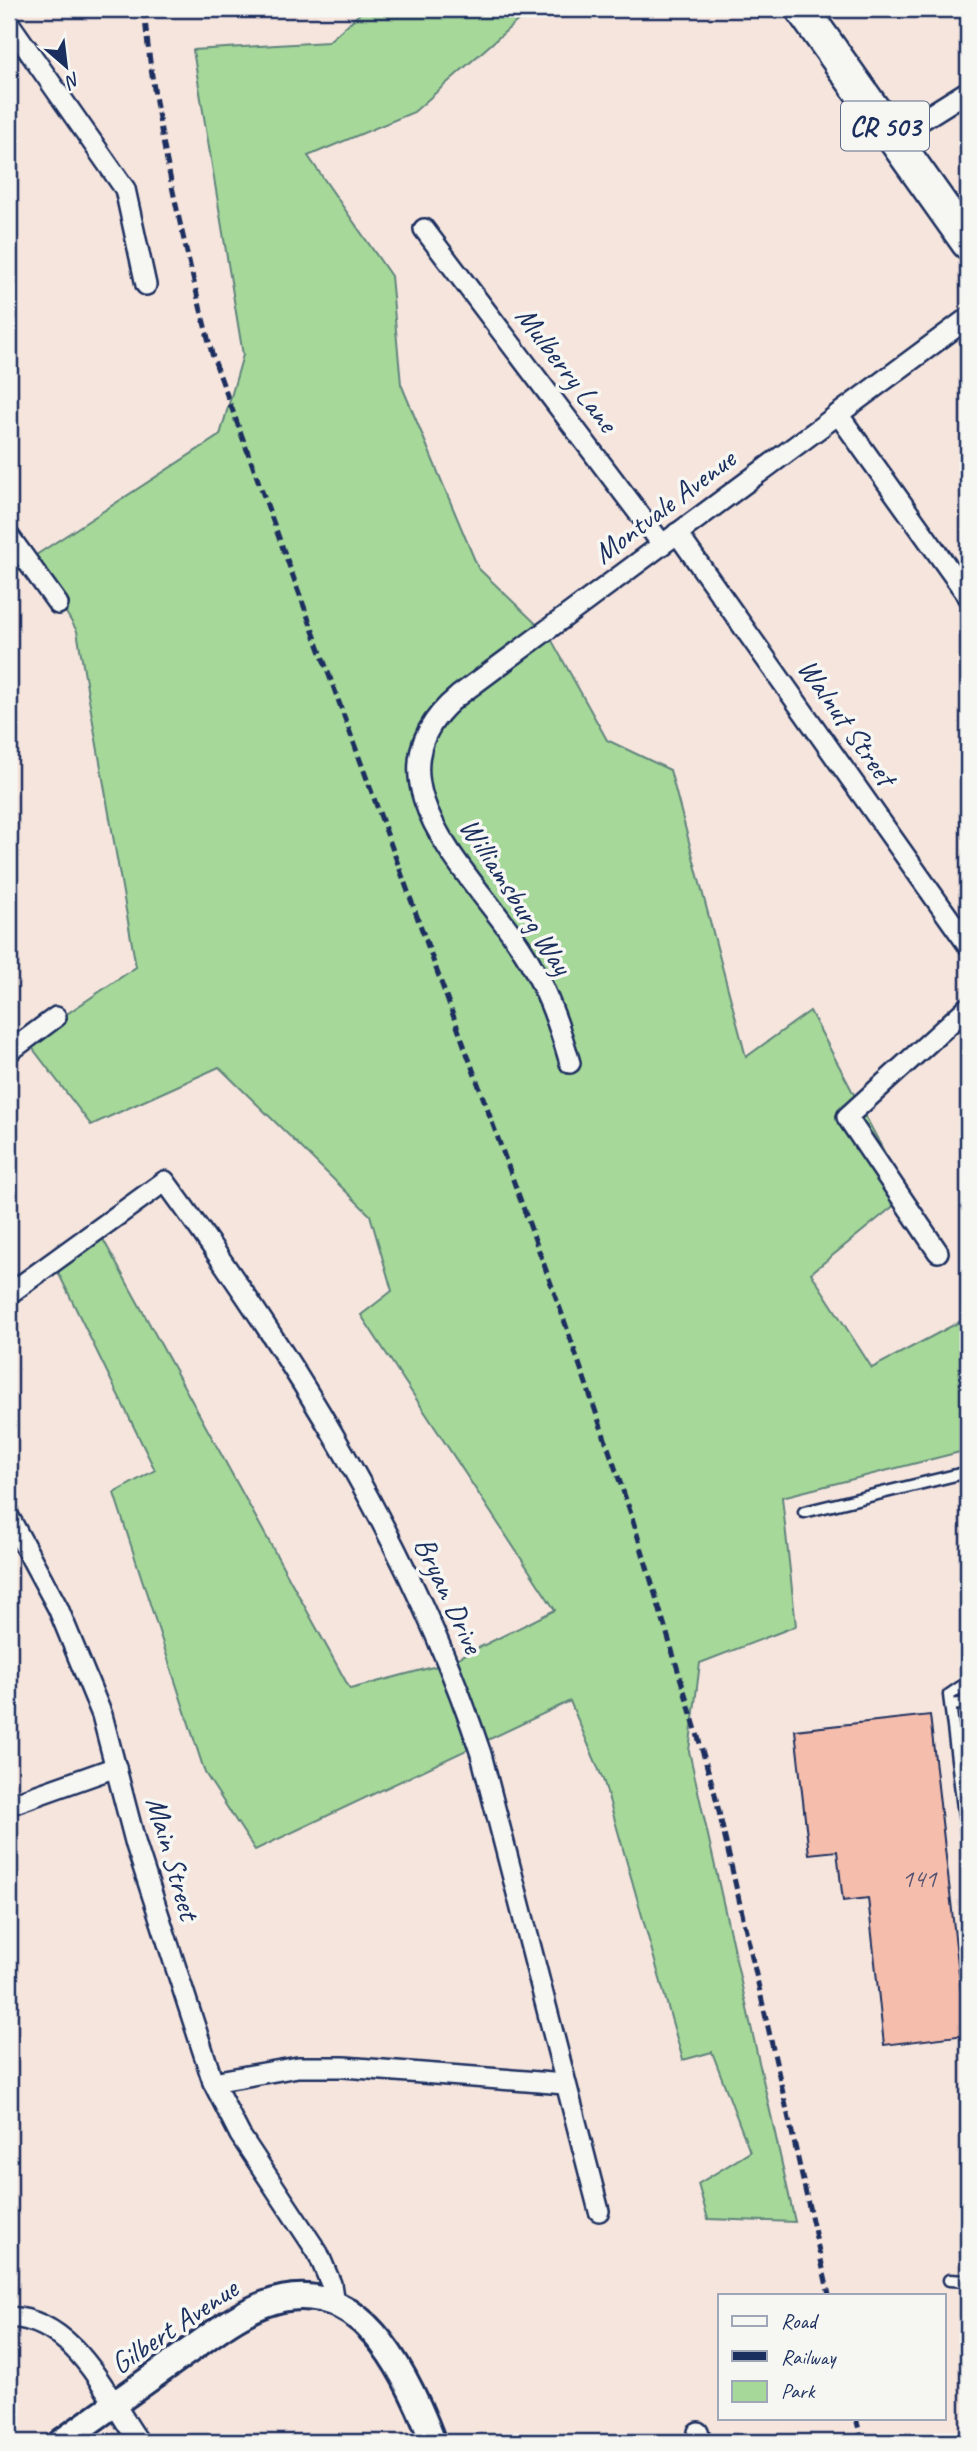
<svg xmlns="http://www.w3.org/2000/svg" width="977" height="2451" font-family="Caveat,sans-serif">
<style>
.green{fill:#a6d899;stroke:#60847c;stroke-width:2}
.building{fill:#f5bdac;stroke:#1b2f5e;stroke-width:2}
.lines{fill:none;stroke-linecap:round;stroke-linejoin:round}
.service-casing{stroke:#1b2f5e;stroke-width:15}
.minor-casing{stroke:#1b2f5e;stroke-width:24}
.tertiary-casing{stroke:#1b2f5e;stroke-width:30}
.primary-casing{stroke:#1b2f5e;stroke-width:37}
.service{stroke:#f6f6f2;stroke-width:10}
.minor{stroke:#f6f6f2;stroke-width:19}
.tertiary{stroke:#f6f6f2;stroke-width:24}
.primary{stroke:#f6f6f2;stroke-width:32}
.rail{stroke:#1b2f5e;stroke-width:5;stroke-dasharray:10 5;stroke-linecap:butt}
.labels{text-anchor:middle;stroke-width:7;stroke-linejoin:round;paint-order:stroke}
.number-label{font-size:26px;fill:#525272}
.shield{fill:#f6f6f2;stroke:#5d6b8a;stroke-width:2}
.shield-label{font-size:28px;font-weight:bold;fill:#1b2f5e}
.street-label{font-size:30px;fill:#1b2f5e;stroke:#f6f6f2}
</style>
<rect width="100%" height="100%" fill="#f6e5dd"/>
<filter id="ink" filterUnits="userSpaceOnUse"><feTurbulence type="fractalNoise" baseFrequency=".0143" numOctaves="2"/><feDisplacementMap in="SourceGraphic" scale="14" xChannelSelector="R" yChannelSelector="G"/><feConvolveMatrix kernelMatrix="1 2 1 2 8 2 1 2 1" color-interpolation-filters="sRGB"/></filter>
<g filter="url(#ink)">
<!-- green -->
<polygon class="green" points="365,9 531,9 414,112 308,156 391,276 401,384 478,568 550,637 607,740 670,770 746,1057 810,1011 907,1195 811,1273 872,1368 965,1319 968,1450 782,1497 796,1626 700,1663 689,1751 795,2222 708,2219 698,2184 750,2152 712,2052 683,2060 604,1782 570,1701 255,1850 205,1773 114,1493 155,1470 55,1266 98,1230 350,1689 448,1663 555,1610 361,1315 392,1291 370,1215 219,1067 91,1125 27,1041 136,967 77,631 33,557 220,435 243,355 193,50 328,42"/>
<!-- building -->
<polygon class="building" points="930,1715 966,2035 884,2045 868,1898 843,1901 837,1851 809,1854 795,1730"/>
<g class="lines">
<defs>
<g id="service">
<polyline points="804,1512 968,1472"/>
<polyline points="968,1682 949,1695 968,1848"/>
<polyline points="951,1705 968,1703"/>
<polyline points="949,2280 968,2281"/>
</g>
<g id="minor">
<polyline points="9,23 125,189 146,285"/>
<polyline points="893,138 968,91"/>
<polyline points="424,229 662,544"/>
<polyline points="838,414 968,596"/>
<polyline points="677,533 968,945"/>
<polyline points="9,536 58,604"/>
<polyline points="9,1052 56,1017"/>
<path d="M 570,1063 C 558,1021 544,982 520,946 C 472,873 359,777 458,696 L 968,318"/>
<polyline points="938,1252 847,1117 968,1007"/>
<path d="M 9,1294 L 165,1181 C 293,1356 413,1548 481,1754 L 599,2211"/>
<polyline points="9,1517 58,1608 102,1715 136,1845 213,2082 240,2135 318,2253 331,2284 334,2303"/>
<polyline points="9,1805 116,1767"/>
<polyline points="213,2082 298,2067 344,2067 565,2084"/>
<path d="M 9,2317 C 76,2320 105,2394 139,2442"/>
<polyline points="698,2432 701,2442"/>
</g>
<path id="tertiary" d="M 61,2442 C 102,2413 142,2384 183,2355 C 209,2337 235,2315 265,2304 C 358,2269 406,2371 433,2442"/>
<polyline id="primary" points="802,9 968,243"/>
</defs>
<!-- service casing -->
<use href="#service" class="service-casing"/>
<!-- minor casing -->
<use href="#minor" class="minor-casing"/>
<!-- tertiary casing -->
<use href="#tertiary" class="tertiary-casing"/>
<!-- primary casing -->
<use href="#primary" class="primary-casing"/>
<!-- service -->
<use href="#service" class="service"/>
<!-- minor -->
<use href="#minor" class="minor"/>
<!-- tertiary -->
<use href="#tertiary" class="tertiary"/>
<!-- primary -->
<use href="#primary" class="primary"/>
<!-- rail -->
<g class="rail">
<path d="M 144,9 C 155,126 183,240 212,354 L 562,1314 L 631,1514 L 714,1790 L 829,2295"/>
<polyline points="856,2418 862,2442"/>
</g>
</g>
</g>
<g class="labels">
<!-- number labels -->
<g class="number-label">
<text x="919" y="1887">141</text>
</g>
<!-- shield labels -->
<rect class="shield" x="841" y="101.5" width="88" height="49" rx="5"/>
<g class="shield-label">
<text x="885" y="136">CR 503</text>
</g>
<!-- street labels -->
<g class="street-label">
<text transform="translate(567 369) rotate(53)" y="10">Mulberry Lane</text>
<text transform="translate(664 506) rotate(-37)" y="10">Montvale Avenue</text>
<text transform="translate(847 722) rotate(55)" y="10">Walnut Street</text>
<text transform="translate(516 896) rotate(57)" y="10">Williamsburg Way</text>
<text transform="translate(449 1595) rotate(65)" y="10">Bryan Drive</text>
<text transform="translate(173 1858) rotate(74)" y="10">Main Street</text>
<text transform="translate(174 2326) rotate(-34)" y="10">Gilbert Avenue</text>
</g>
</g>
<!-- margin -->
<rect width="977" height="2451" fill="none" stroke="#f6f6f2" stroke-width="35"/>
<rect x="18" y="18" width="942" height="2416" fill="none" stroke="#1b2f5e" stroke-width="2.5" filter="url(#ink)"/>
<!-- legend -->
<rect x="718" y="2294" width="228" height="126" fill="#f6f6f2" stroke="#9ea6b7" stroke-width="2"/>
<rect x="732" y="2316" width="35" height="10" fill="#f6f6f2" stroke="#9ea6b7" stroke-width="2"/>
<text x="781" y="2328" font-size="21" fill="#1b2f5e">Road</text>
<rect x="732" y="2351" width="35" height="10" fill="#1b2f5e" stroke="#9ea6b7" stroke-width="2"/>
<text x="781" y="2364" font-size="21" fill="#1b2f5e">Railway</text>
<rect x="732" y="2381" width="35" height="21" fill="#a6d899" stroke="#9ea6b7" stroke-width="2"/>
<text x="781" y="2398" font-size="21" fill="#1b2f5e">Park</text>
<!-- north arrow -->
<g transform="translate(66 66) rotate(152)" stroke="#f6f6f2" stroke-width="5" paint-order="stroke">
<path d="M0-5L12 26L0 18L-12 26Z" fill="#1b2f5e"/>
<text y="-10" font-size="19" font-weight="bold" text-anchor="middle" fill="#1b2f5e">N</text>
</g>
</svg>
